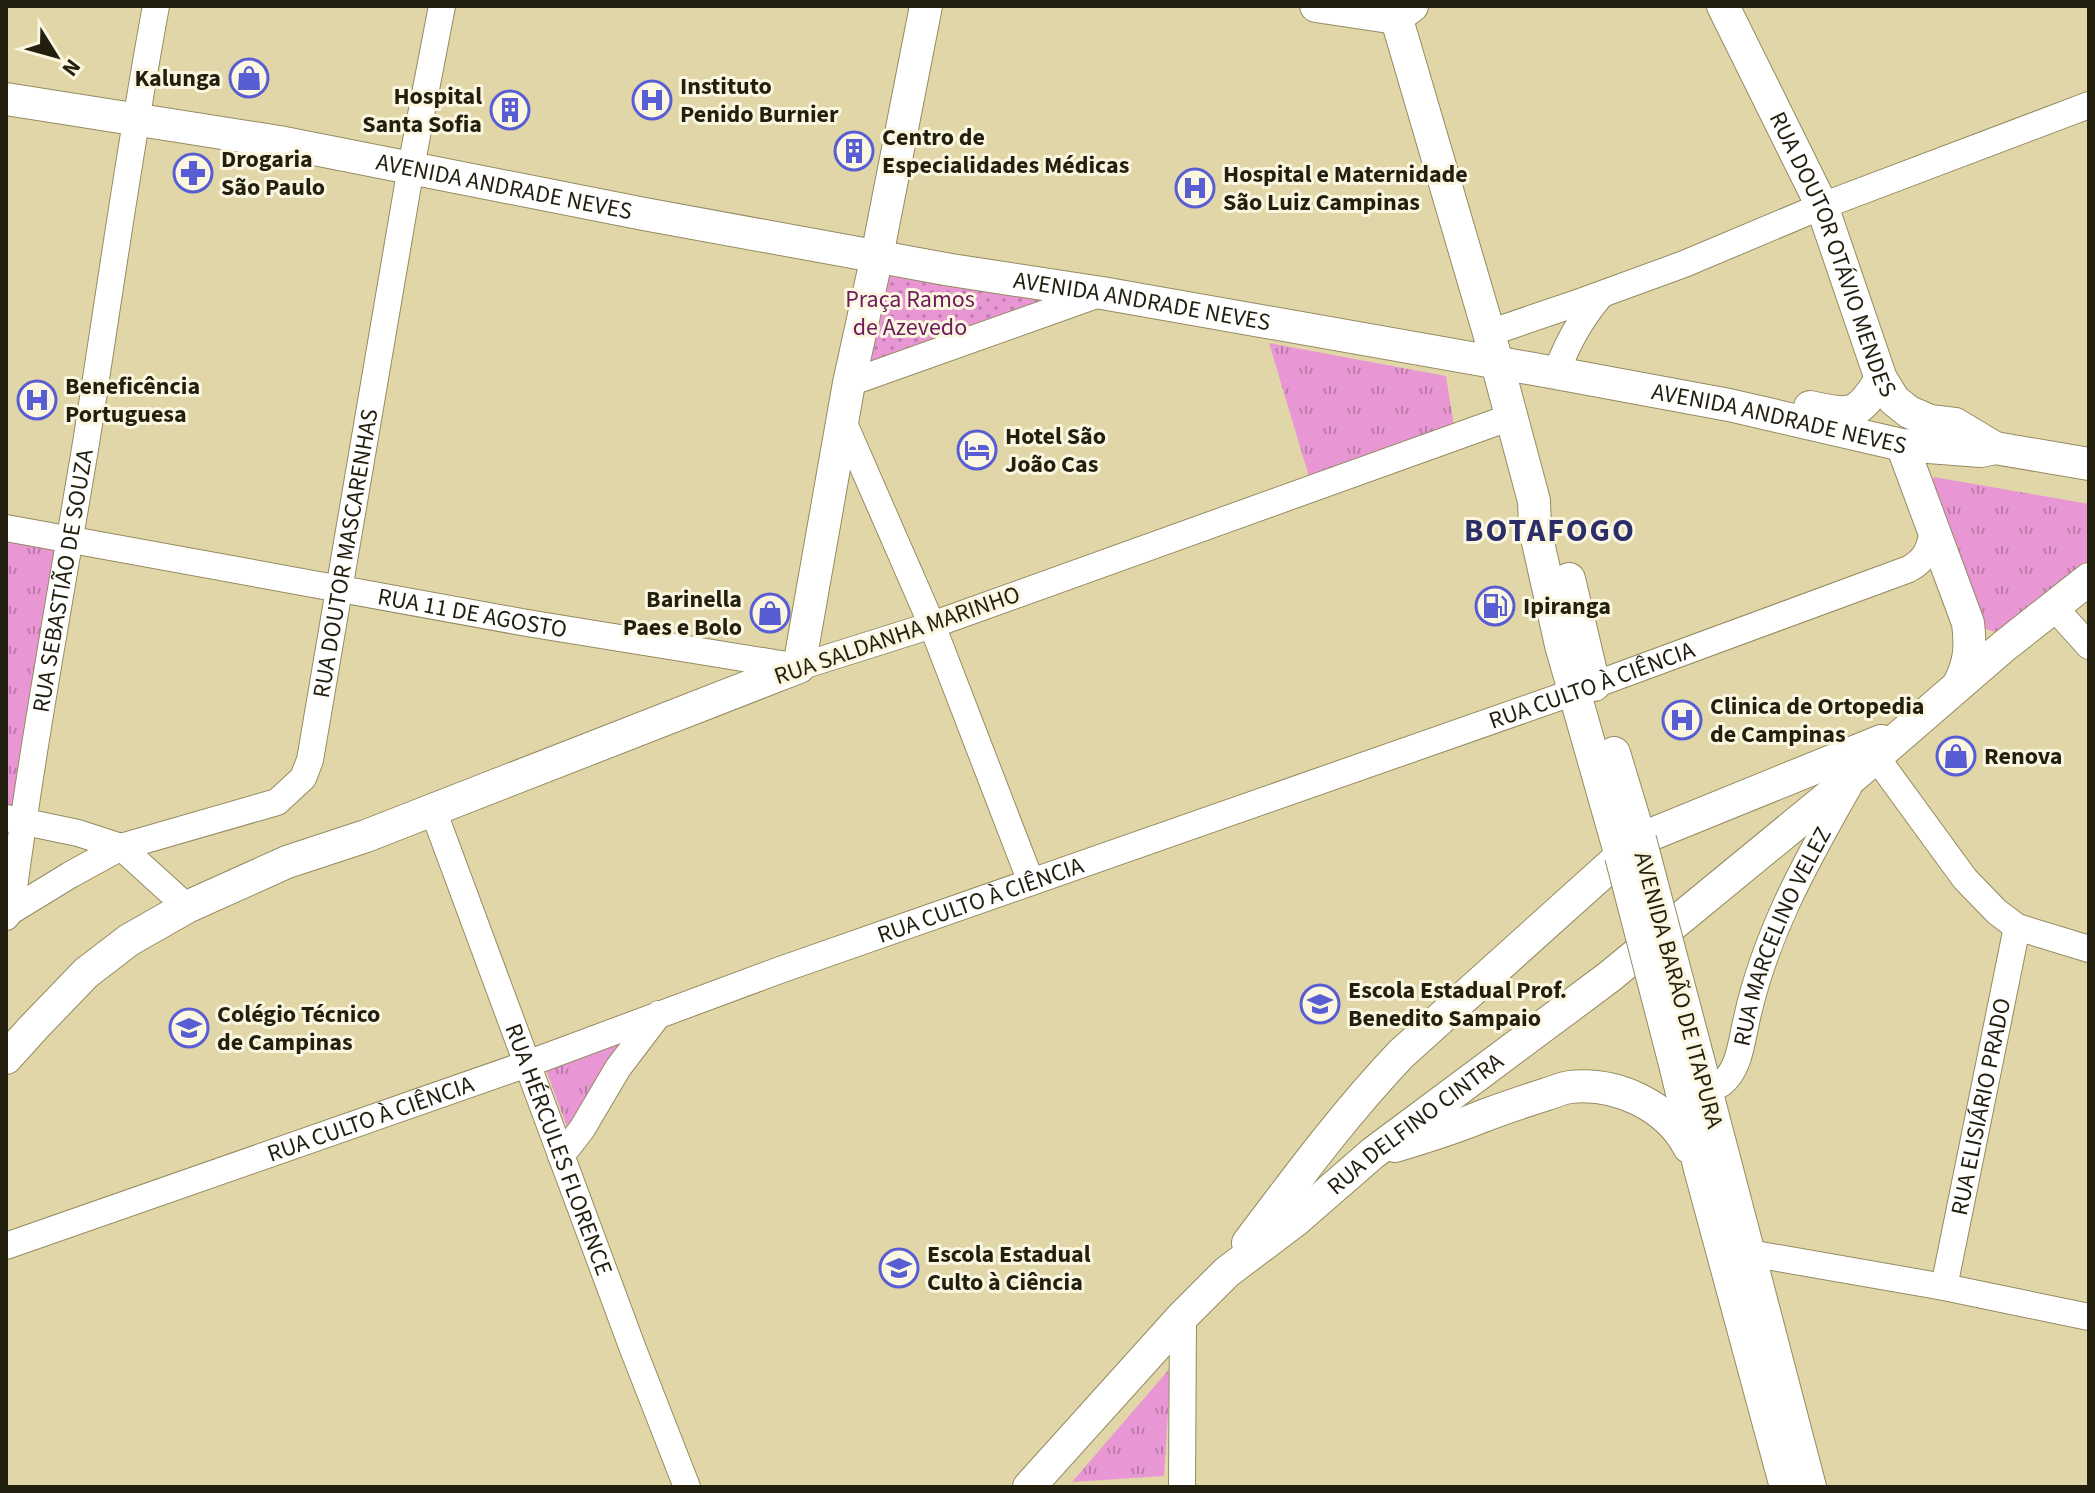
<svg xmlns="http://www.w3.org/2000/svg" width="2095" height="1493" font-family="'Source Sans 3',sans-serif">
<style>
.grass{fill:url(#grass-tufts)}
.garden{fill:url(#garden-dots)}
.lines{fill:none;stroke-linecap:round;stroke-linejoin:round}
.minor-casing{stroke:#958b60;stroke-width:28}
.major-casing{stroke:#958b60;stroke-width:34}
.minor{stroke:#fff;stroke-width:26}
.major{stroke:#fff;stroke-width:32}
.major-bridge-casing{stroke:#958b60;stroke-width:34;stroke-linecap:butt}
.major-bridge{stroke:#fff;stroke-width:32}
.labels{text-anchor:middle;stroke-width:6;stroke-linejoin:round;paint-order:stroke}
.poi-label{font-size:24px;font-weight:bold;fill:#231f0e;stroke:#fbf6df;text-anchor:start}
.street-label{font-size:24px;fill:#231f0e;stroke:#fbf6df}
.park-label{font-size:24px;fill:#6e1b5e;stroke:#fbf6df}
.district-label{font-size:32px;font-weight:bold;letter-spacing:2px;fill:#2a2d67;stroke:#fbf6df}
</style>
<defs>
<pattern id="grass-tufts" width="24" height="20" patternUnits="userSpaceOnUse" patternTransform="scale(2)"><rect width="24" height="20" fill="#e997d4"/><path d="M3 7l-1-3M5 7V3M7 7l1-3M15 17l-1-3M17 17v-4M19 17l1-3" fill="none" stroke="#bc7baa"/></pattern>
<pattern id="garden-dots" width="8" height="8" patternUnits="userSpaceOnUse" patternTransform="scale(2)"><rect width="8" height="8" fill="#e997d4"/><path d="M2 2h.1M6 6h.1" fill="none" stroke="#bc7baa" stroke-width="1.8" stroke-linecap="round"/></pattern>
</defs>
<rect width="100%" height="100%" fill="#e0d6a8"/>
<!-- grass -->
<g class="grass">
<polygon points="1269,343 1446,376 1454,426 1310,480"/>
<polygon points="1934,477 2089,504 2089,561 2016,627 1995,632 1980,627 1929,488"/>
<polygon points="6,527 70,540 14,812 6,810"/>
<polygon points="631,1033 572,1140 545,1067"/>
<polygon points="1171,1367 1164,1476 1072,1482"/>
</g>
<!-- garden -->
<polygon class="garden" points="883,270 1044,301 860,369"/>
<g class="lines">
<defs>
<g id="minor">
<polyline points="1489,333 1580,302 1684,264 1822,206 2089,105"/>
<path d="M 1556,373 C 1568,342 1580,320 1601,295"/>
<polyline points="849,383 1102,293"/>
<polyline points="843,421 932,625 1031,882"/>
<path id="s1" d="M 6,528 L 527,623 L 799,667 L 932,625 L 1511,417"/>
<polyline points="2053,606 2089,646"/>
<polyline points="1876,757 1965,879 1997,912 2017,927 2089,949"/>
<path id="s2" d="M 433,810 L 633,1349 L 687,1487"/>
<polyline points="6,818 78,833 121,847 187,907"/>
<path id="s3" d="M 11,911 L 70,875 L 121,847 L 277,802 L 303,778 L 310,760 L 411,167 L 442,6"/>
<path id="s4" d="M 6,917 L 11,911 C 31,754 60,599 86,443 C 109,298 129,151 156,6"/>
<path id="s5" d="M 1705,1090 C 1711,1088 1718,1086 1722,1083 C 1738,1070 1741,1046 1745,1027 C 1763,938 1805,863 1849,786"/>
<polyline points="561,1156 582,1129 618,1068 659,1014"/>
<path id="s6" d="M 6,1246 L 527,1064 L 780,970 L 1594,685 L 1909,569 C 1928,558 1929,548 1934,529"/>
<polyline points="1749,1253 1944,1287 2089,1317"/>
<path id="s7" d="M 1944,1287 L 2017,927"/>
<polyline points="1182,1487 1183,1316"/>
</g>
<g id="major">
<polyline points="1316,6 1396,18 1412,6"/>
<polyline points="1393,6 1489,333 1534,501 1535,529 1561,645 1621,856"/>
<path id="s8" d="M 1723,6 L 1822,206 L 1881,379 L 1894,400 L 1909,412 L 1930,421 L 1955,424 L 1995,448"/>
<path id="s9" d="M 6,99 L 279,142 L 644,214 L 951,270 L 1102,293 L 1556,373 L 1729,405 L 1902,445 L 1981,451 L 1995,448 L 2089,464"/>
<path d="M 1810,407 C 1852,416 1857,417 1881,379"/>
<path d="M 1902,445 L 1968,623 C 1971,646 1970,663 1959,684"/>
<polyline points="1569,579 1594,685"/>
<polyline points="1614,753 1640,839"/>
<polyline points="6,1058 34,1027 86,973 129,940 187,907 287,862 366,836 799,667 849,383 877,256 926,6"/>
<polyline points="1698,1059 1810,1487"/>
<polyline points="1676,1068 1700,1169 1786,1487"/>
<path d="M 1395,1146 C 1425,1137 1454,1128 1483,1116 C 1504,1108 1525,1101 1547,1094 C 1554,1092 1562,1088 1570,1087 C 1617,1082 1668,1106 1689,1147"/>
<path d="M 1248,1243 C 1297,1178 1345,1113 1401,1054 L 1640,839 L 1881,741"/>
<path id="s10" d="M 1029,1487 L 1183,1316 L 1227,1272 L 1296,1220 L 1373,1153 L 1609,977 L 1855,775 L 2003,647 L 2089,579"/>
</g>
</defs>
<!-- minor casing -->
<use href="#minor" class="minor-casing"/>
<!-- major casing -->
<use href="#major" class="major-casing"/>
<!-- minor -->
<use href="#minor" class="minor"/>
<!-- major -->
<use href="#major" class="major"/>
<defs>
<g id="major-bridge">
<polyline points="1640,839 1698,1059"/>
<polyline points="1621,856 1676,1068"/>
</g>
</defs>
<!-- major-bridge casing -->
<use href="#major-bridge" class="major-bridge-casing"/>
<!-- major-bridge -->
<use href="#major-bridge" class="major-bridge"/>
</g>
<!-- icons -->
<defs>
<symbol id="shop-ring" viewBox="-11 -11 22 22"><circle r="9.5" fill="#fbf6df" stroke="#595dd4" stroke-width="1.5"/><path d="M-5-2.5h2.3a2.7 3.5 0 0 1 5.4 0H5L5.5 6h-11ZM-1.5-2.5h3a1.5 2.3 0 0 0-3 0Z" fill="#595dd4"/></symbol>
<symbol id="hospital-ring" viewBox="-11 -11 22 22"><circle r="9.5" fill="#fbf6df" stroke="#595dd4" stroke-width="1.5"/><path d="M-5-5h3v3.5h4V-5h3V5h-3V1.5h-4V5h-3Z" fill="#595dd4"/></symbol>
<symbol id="building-ring" viewBox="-11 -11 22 22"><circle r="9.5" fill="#fbf6df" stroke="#595dd4" stroke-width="1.5"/><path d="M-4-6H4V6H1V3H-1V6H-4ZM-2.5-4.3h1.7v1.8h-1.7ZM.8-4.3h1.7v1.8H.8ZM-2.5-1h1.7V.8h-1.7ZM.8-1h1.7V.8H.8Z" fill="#595dd4"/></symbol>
<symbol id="pharmacy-ring" viewBox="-11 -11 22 22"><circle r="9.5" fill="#fbf6df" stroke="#595dd4" stroke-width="1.5"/><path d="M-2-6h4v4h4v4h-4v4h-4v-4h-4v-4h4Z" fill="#595dd4"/></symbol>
<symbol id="hotel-ring" viewBox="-11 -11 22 22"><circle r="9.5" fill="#fbf6df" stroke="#595dd4" stroke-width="1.5"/><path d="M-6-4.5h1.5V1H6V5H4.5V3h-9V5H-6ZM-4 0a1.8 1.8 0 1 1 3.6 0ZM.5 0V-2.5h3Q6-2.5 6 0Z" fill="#595dd4"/></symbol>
<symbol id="fuel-ring" viewBox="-11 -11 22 22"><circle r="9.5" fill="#fbf6df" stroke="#595dd4" stroke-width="1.5"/><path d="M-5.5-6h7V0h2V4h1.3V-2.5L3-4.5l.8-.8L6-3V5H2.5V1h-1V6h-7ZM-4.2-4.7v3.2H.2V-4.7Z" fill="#595dd4"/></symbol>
<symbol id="school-ring" viewBox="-11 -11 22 22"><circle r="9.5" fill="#fbf6df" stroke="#595dd4" stroke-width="1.5"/><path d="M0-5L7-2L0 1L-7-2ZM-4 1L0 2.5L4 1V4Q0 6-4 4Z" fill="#595dd4"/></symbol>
<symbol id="university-ring" viewBox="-11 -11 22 22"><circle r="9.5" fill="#fbf6df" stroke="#595dd4" stroke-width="1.5"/><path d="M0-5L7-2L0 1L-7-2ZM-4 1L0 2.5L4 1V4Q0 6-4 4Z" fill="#595dd4"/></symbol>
</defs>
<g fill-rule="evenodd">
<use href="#shop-ring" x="227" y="56" width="44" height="44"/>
<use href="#hospital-ring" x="630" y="78" width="44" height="44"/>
<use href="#building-ring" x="488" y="88" width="44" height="44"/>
<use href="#building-ring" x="832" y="129" width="44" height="44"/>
<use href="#pharmacy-ring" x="171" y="151" width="44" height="44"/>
<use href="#hospital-ring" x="1173" y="166" width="44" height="44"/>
<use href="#hospital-ring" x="15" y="378" width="44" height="44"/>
<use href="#hotel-ring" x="955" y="428" width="44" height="44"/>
<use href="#fuel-ring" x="1473" y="584" width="44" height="44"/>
<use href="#shop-ring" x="748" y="591" width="44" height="44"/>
<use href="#hospital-ring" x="1660" y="698" width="44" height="44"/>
<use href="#shop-ring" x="1934" y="734" width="44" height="44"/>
<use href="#school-ring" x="1298" y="982" width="44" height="44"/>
<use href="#university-ring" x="167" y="1006" width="44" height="44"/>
<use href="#school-ring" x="877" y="1246" width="44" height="44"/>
</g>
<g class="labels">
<!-- poi labels -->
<g class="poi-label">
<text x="221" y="86" text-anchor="end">Kalunga</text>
<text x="680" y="94">Instituto<tspan x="680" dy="28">Penido Burnier</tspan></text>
<text x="482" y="104" text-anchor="end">Hospital<tspan x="482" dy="28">Santa Sofia</tspan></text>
<text x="882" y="145">Centro de<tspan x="882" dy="28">Especialidades Médicas</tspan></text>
<text x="221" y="167">Drogaria<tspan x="221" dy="28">São Paulo</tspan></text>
<text x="1223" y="182">Hospital e Maternidade<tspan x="1223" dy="28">São Luiz Campinas</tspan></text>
<text x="65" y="394">Beneficência<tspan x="65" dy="28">Portuguesa</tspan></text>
<text x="1005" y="444">Hotel São<tspan x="1005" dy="28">João Cas</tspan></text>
<text x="742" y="607" text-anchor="end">Barinella<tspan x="742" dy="28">Paes e Bolo</tspan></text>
<text x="1523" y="614">Ipiranga</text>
<text x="1710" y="714">Clinica de Ortopedia<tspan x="1710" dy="28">de Campinas</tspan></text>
<text x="1984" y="764">Renova</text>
<text x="1348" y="998">Escola Estadual Prof.<tspan x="1348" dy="28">Benedito Sampaio</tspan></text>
<text x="217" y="1022">Colégio Técnico<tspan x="217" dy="28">de Campinas</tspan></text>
<text x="927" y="1262">Escola Estadual<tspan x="927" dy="28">Culto à Ciência</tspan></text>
</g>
<!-- street labels -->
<g class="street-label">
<text dy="8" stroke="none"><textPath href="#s9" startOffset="506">AVENIDA ANDRADE NEVES</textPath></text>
<text dy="8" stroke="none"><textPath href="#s8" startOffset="272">RUA DOUTOR OTÁVIO MENDES</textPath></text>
<text dy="8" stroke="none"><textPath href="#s9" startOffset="1154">AVENIDA ANDRADE NEVES</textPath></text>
<text dy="8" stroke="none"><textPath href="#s9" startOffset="1802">AVENIDA ANDRADE NEVES</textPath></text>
<text dy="8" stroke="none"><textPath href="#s3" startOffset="554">RUA DOUTOR MASCARENHAS</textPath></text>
<text dy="8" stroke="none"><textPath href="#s4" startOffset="342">RUA SEBASTIÃO DE SOUZA</textPath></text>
<text dy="8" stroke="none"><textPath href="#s1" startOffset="474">RUA 11 DE AGOSTO</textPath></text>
<text transform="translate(897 635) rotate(-19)" y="8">RUA SALDANHA MARINHO</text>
<text dy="8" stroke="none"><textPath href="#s6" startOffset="1682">RUA CULTO À CIÊNCIA</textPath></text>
<text dy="8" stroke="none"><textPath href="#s6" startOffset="1034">RUA CULTO À CIÊNCIA</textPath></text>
<text dy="8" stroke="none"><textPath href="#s5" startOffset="178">RUA MARCELINO VELEZ</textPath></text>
<text transform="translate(1679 990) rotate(75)" y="8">AVENIDA BARÃO DE ITAPURA</text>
<text dy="8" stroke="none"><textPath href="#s7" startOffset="184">RUA ELISIÁRIO PRADO</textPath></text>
<text dy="8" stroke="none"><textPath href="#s6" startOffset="386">RUA CULTO À CIÊNCIA</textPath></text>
<text dy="8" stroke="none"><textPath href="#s10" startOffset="532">RUA DELFINO CINTRA</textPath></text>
<text dy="8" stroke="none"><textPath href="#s2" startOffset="362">RUA HÉRCULES FLORENCE</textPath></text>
</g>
<!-- park labels -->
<g class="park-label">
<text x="910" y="307">Praça Ramos<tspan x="910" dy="28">de Azevedo</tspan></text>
</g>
<!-- district labels -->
<g class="district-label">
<text x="1550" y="541">BOTAFOGO</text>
</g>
</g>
<!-- border -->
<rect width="2095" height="1493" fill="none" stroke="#231f0e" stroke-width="16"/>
<!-- north arrow -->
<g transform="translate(56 56) rotate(127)" stroke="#fbf6df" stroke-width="6" paint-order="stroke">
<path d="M0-6L14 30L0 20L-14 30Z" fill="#231f0e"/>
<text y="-12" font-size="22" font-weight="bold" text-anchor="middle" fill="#231f0e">N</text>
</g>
</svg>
